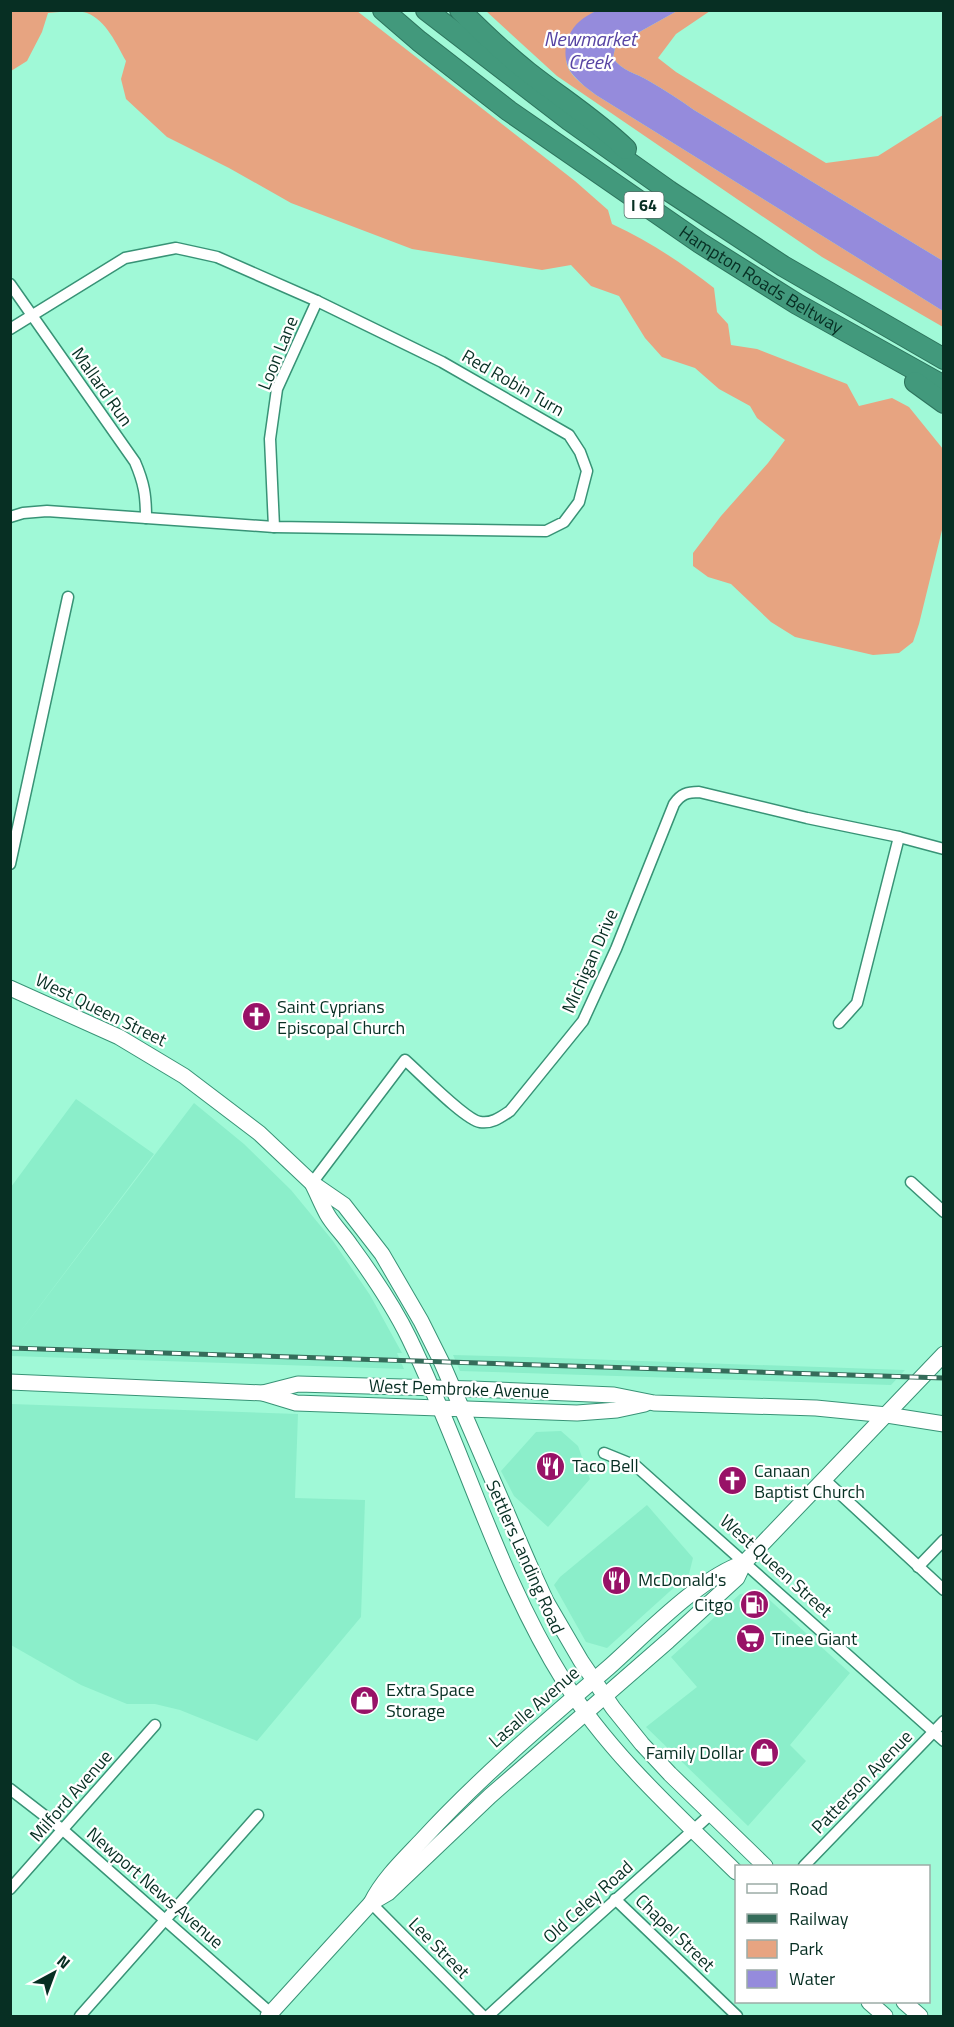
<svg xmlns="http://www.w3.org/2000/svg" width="954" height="2027" font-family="'Titillium Web',sans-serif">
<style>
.built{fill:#8beeca}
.green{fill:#e7a481}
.water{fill:#958bdc}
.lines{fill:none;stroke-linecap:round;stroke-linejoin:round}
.street-casing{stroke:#389376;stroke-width:13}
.secondary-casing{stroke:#389376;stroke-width:17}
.highway-casing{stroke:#2d745d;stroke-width:22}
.street{stroke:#fff;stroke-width:10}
.secondary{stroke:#fff;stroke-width:15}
.highway{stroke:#42997c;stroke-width:20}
.rail-casing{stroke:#356c5a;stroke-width:5}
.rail{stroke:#fff;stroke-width:3;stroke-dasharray:9;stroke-linecap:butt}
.labels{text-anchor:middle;stroke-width:4.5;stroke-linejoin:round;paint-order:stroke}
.shield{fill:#fff;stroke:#516d65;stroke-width:1.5}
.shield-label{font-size:16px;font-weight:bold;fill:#072f23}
.street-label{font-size:18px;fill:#072f23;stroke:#fff}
.poi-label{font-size:18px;fill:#072f23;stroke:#fff;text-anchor:start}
.water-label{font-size:20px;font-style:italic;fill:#5744a3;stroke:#fff}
</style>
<rect width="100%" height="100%" fill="#a0f9d7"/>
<!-- built -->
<g class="built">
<polygon points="76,1099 154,1154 14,1340 194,1103 244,1144 291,1190 333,1241 370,1295 402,1353 397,1353 404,1369 11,1356 11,1187"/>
<polygon points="453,1355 527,1357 905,1370 891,1385 460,1371"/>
<polygon points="11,1404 298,1414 295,1498 365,1500 361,1617 257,1741 180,1710 155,1704 127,1704 81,1685 11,1645"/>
<polygon points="561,1431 578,1446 590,1479 548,1527 514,1496 501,1471 536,1432"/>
<polygon points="647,1505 693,1558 689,1574 607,1648 586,1642 554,1585 560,1577"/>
<polygon points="761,1592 850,1673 790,1745 806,1761 748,1826 646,1727 697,1687 671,1657 740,1594"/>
</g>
<!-- green -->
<g class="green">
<path d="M 11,10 L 357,11 L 575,181 L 608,210 L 612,224 C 649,241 682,263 714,288 L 717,312 L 728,324 L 731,345 L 757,349 L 847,384 L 859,406 L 892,398 L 909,407 L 943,449 L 943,526 L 919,624 L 913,642 L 899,653 L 873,655 L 795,637 L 771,622 L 731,584 L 708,577 L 693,566 L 693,553 L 721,516 L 768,463 L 785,440 L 757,418 L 750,406 L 719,389 L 695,368 L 662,357 L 645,338 L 619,296 L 591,286 L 571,265 L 542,270 L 412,249 L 291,203 L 229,168 L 167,137 L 126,99 L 121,79 L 126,61 C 117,45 106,20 87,13 C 79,10 58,12 48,13 L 42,32 L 27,61 L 11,71 Z"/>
<path d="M 486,11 L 596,11 C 579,22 578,23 570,42 C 558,69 576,79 596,95 L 943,311 L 943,327 L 822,257 L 557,76 Z"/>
<path d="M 677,11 L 710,11 L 676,34 L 658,58 L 676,72 L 826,163 L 878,156 L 943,115 L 943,261 L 694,110 C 680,100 665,90 649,81 C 636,73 622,71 613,58 L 615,48 L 625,40 Z"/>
</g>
<!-- water -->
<path class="water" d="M 596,11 L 677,11 L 625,40 L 615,48 L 613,58 C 622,71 636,73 649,81 C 665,90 680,100 694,110 L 943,261 L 943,311 L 596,95 C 588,89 580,83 574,76 C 560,61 564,34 580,21 C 584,17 590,14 596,11 Z"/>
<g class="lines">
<defs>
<g id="street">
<path d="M 10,284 L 135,462 C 144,483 146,495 146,518"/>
<polyline points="10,329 125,258 176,248 217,257 317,301 442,362 569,435 580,452 587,471 579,502 564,522 546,531 274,527 47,511 23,513 10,517"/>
<polyline points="274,527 270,439 277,389 317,301"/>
<polyline points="10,864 68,597"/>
<polyline points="839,1023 857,1003 899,837"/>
<polyline points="911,1182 944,1212"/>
<path d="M 312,1183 L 405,1060 C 419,1072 465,1120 480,1122 C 492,1124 501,1117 510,1111 L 583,1021 L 616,949 L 674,804 C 681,794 687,792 699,792 L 807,818 L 899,837 L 944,849"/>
<polyline points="604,1453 636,1466 944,1741"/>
<polyline points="825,1480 944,1590"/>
<polyline points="918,1567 944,1540"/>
<polyline points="10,1789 63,1830 274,2016"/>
<polyline points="804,1866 944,1721"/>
<polyline points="10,1889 155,1725"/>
<polyline points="615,1899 737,2016"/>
<polyline points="371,1903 483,2016"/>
<polyline points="80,2016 258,1815"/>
<polyline points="488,2016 571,1940 711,1814"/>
</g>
<g id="secondary">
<polyline points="10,988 119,1037 184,1076 259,1133 312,1183 344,1205 382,1254 421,1321 442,1363 529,1564 546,1601 581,1661 613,1708 642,1744 670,1774 765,1866"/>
<path d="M 313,1185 C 318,1195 322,1205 327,1214 C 333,1225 344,1235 351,1246 C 373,1276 393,1305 409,1338 C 464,1451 497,1574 564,1681 C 610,1754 675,1812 736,1872"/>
<polyline points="10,1382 263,1393 296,1403 577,1413 617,1410 645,1404"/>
<polyline points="263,1393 298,1384 472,1389 614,1395 654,1403 816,1408 887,1415 944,1424"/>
<path d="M 371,1903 C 383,1879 403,1860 422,1840 C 479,1778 544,1723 608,1668 C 644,1636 700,1577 744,1563"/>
<polyline points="869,2002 885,2016"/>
<polyline points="904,2002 920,2016"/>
<polyline points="268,2016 371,1903 388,1893 490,1796 668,1641 737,1578 744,1563 944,1354"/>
</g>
<g id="highway">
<path id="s1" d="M 383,10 L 419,41 L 509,111 L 700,243 L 797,304 L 944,386"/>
<polyline points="426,10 569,120 669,191 783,266 944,359"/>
<path d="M 460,10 C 482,32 504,53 528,72 C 561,98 596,120 626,149"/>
<polyline points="915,382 944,403"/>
</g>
</defs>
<!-- street casing -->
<use href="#street" class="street-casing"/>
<!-- secondary casing -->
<use href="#secondary" class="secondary-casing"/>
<!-- highway casing -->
<use href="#highway" class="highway-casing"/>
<!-- street -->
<use href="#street" class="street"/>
<!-- secondary -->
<use href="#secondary" class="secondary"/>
<!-- highway -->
<use href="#highway" class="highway"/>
<defs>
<polyline id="rail" points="10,1348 944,1378"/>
</defs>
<!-- rail casing -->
<use href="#rail" class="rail-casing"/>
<!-- rail -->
<use href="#rail" class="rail"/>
</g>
<!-- icons -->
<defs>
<symbol id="church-disc" viewBox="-11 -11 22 22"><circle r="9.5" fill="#981267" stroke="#fff"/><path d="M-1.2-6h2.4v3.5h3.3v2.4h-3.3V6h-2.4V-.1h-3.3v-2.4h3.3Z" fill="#fff"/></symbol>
<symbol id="restaurant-disc" viewBox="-11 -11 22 22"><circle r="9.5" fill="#981267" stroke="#fff"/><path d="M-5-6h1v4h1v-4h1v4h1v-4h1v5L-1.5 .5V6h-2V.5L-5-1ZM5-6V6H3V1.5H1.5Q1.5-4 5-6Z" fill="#fff"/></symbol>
<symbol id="fuel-disc" viewBox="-11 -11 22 22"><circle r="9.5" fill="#981267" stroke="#fff"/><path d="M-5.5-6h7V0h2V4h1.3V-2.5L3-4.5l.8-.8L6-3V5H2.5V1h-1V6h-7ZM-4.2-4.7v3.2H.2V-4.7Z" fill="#fff"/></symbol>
<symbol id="supermarket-disc" viewBox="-11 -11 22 22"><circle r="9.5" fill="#981267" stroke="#fff"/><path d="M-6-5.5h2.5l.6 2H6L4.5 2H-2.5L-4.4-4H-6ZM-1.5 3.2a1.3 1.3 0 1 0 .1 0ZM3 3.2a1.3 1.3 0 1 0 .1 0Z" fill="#fff"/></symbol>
<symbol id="shop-disc" viewBox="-11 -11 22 22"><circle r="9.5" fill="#981267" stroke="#fff"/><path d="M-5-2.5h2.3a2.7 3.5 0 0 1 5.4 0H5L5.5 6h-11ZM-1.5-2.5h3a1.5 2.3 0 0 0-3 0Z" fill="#fff"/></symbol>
</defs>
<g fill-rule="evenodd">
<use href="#church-disc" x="240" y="1000" width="33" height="33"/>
<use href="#restaurant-disc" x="534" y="1450" width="33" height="33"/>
<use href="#church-disc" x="716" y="1464" width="33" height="33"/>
<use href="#restaurant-disc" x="600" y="1564" width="33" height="33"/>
<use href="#fuel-disc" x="738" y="1588" width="33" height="33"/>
<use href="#supermarket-disc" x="734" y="1622" width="33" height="33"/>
<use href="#shop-disc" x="348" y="1684" width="33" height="33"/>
<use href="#shop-disc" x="748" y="1736" width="33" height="33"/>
</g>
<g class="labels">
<!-- shield labels -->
<rect class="shield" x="624.5" y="192" width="39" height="26" rx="4.5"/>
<g class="shield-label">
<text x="644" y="211">I 64</text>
</g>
<!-- street labels -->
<g class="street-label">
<text dy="6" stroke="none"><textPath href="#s1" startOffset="465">Hampton Roads Beltway</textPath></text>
<text transform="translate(278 353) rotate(-68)" y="6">Loon Lane</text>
<text transform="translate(513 383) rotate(30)" y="6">Red Robin Turn</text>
<text transform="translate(102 387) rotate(55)" y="6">Mallard Run</text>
<text transform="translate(590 961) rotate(-66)" y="6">Michigan Drive</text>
<text transform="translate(101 1010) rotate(26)" y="6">West Queen Street</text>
<text transform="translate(459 1389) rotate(2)" y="6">West Pembroke Avenue</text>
<text transform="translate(525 1557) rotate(66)" y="6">Settlers Landing Road</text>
<text transform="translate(776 1566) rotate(42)" y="6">West Queen Street</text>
<text transform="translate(534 1707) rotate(-41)" y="6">Lasalle Avenue</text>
<text transform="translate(862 1782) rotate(-46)" y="6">Patterson Avenue</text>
<text transform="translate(71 1796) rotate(-49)" y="6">Milford Avenue</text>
<text transform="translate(155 1888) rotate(41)" y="6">Newport News Avenue</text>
<text transform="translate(588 1902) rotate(-42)" y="6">Old Celey Road</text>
<text transform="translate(675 1933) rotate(44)" y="6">Chapel Street</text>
<text transform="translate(439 1948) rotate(45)" y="6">Lee Street</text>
</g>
<!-- poi labels -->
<g class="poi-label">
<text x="277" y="1013">Saint Cyprians<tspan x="277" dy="21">Episcopal Church</tspan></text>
<text x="572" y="1472">Taco Bell</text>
<text x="754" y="1477">Canaan<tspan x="754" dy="21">Baptist Church</tspan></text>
<text x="638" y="1586">McDonald's</text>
<text x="733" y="1611" text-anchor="end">Citgo</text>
<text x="772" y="1645">Tinee Giant</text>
<text x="386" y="1696">Extra Space<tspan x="386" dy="21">Storage</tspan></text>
<text x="744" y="1759" text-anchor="end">Family Dollar</text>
</g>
<!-- water labels -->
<g class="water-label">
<text x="590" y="46">Newmarket<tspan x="590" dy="23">Creek</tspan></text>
</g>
</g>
<!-- border -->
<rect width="954" height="2027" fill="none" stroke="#072f23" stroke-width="24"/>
<!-- legend -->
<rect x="735" y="1865" width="195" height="138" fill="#ffffff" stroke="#9caca7" stroke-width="1.5"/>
<rect x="747" y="1884" width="30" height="9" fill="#ffffff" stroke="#9caca7" stroke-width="1.5"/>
<text x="789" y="1895" font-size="18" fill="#072f23">Road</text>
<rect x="747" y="1914" width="30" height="9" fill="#356c5a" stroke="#9caca7" stroke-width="1.5"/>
<text x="789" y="1925" font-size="18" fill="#072f23">Railway</text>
<rect x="747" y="1940" width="30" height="18" fill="#e7a481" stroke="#9caca7" stroke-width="1.5"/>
<text x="789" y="1955" font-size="18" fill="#072f23">Park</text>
<rect x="747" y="1970" width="30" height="18" fill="#958bdc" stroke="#9caca7" stroke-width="1.5"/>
<text x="789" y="1985" font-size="18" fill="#072f23">Water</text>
<!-- north arrow -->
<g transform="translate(54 1973) rotate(41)" stroke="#ffffff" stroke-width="4.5" paint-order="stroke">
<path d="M0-4.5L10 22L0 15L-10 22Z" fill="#072f23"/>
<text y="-9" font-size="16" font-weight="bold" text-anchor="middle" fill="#072f23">N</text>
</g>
</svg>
